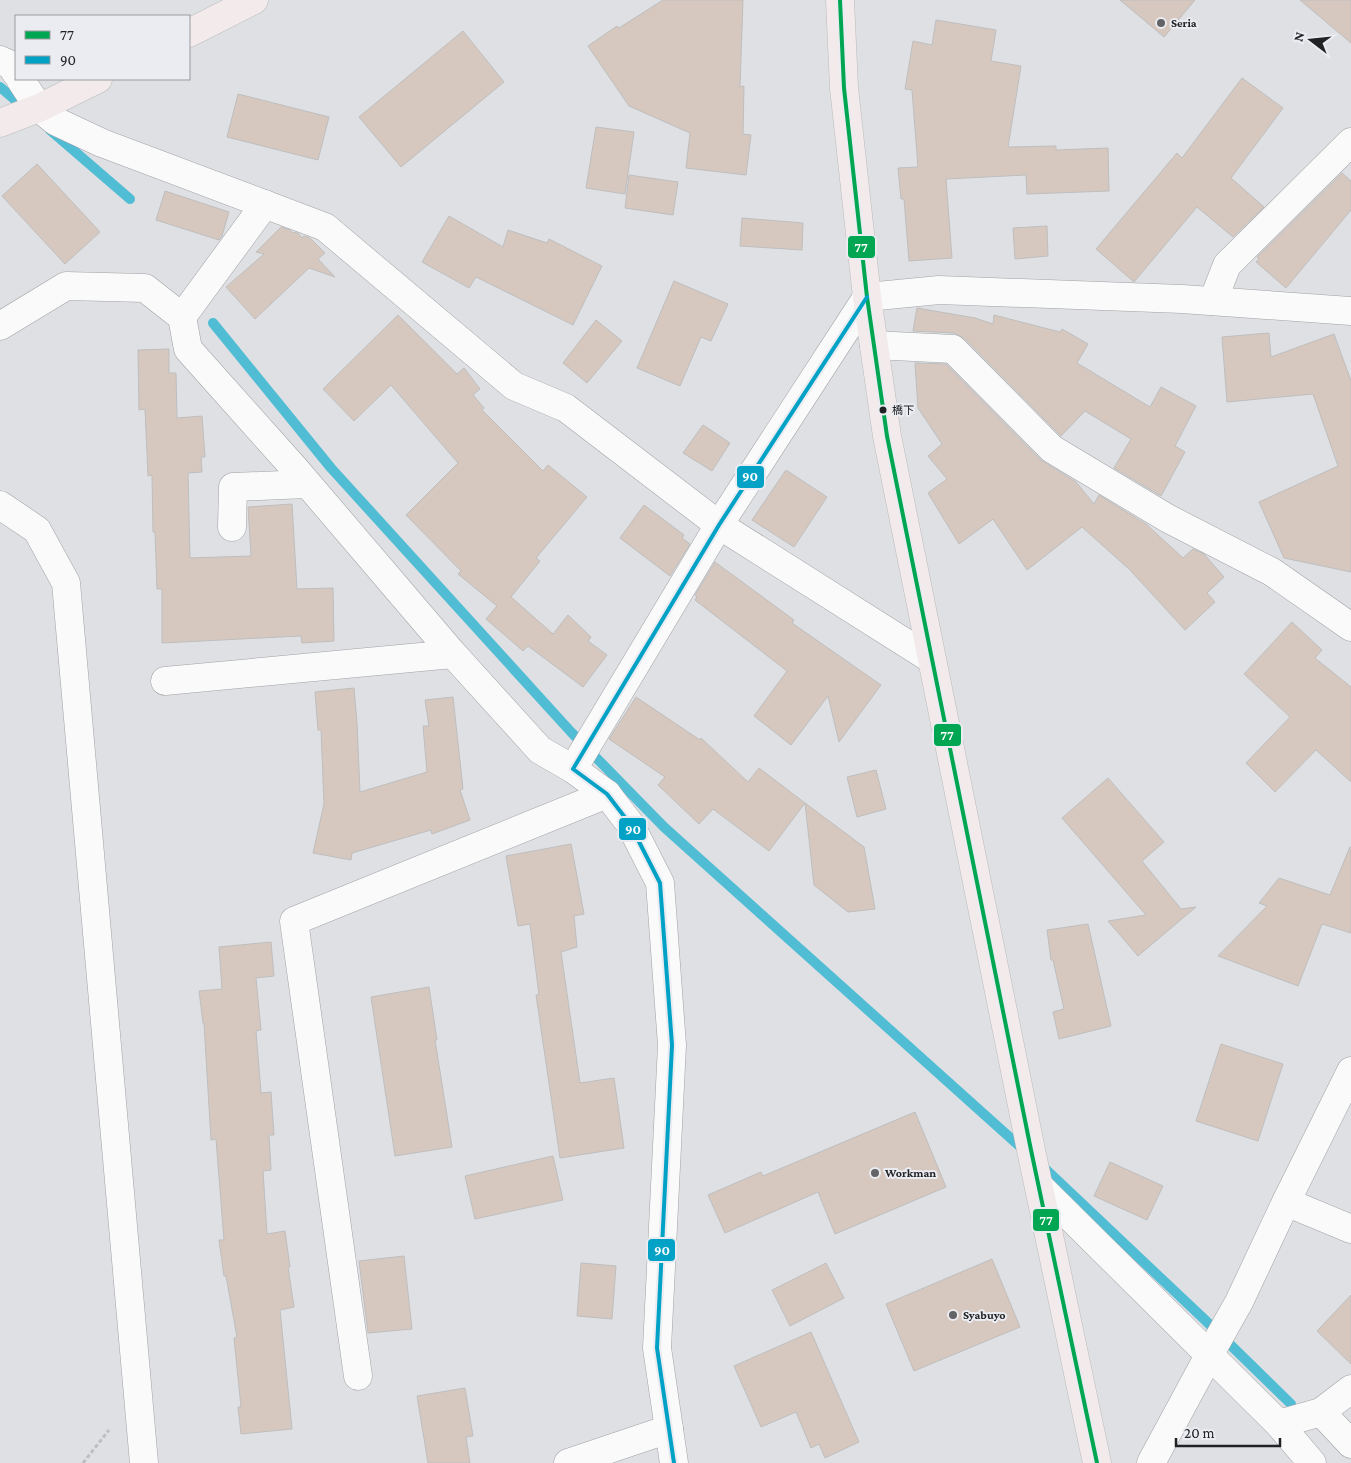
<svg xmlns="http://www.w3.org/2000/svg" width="1351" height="1463" font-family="'Crimson Pro','Noto Sans JP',serif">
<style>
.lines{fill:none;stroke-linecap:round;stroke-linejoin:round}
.stream{stroke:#51bdd5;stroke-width:10}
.building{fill:#d7c8bf;stroke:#bebebf}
.minor-casing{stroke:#a0a2a4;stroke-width:29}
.major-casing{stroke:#babbbc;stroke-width:29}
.path{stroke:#bebfc0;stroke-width:3;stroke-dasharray:4 2.5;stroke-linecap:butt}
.minor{stroke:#fafafb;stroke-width:28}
.major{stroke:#f2eaeb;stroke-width:28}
.bus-1-casing{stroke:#eaecf1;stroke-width:8}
.bus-2-casing{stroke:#eaecf1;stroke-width:8}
.bus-1{stroke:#00a651;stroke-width:4}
.bus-2{stroke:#02a2c6;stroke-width:4}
.poi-dot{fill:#636467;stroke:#eaecf1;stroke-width:2}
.bus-dot{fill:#212224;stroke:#eaecf1;stroke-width:2}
.labels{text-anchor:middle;stroke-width:4;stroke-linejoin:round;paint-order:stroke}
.bus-label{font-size:11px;fill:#212224;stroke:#eaecf1;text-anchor:start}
.poi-label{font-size:12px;font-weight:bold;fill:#212224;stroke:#eaecf1;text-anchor:start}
.line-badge{stroke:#eaecf1;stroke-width:2}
.badge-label{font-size:14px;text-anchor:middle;font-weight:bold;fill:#fff}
</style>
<rect width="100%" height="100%" fill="#dee0e3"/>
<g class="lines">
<!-- stream -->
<g class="stream">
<polyline points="0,87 28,111"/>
<polyline points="50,130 130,199"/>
<polyline points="213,323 331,468 571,732 664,827 1025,1151"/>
<polyline points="1040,1164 1204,1319 1291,1404"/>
</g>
</g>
<!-- building -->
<g class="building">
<polygon points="663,0 743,0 740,87 744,86 743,134 751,135 746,175 686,168 690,133 629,106 588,46 617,26 619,28"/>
<polygon points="1120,0 1195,0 1164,37"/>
<polygon points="1300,0 1351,0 1351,43"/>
<polygon points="936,20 996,30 991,61 1021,66 1008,147 1056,146 1056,150 1108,148 1109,191 1027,194 1026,175 946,179 952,258 909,261 904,199 901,199 898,168 918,167 912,90 905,89 913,41 932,45"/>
<polygon points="463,31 504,82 401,167 359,117"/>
<polygon points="1242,78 1283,108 1231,178 1264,207 1233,237 1197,207 1134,282 1096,249 1177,153 1182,158"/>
<polygon points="238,94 329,117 318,160 227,137"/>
<polygon points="596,127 634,132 625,194 586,188"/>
<polygon points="37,164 100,232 65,264 2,196"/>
<polygon points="1342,173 1351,181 1351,210 1286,288 1256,262 1259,259 1257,257"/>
<polygon points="629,175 678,182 673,215 625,208"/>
<polygon points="165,191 229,212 222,236 219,240 156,220"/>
<polygon points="449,216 503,247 508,230 547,243 549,239 602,266 573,325 476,277 469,288 422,262"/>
<polygon points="742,218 803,223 802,250 740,246"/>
<polygon points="1047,226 1048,256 1015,259 1013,228"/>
<polygon points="281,227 290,230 293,233 295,232 299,234 302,238 304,236 310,238 325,253 318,259 335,277 309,268 255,319 226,287 264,254 256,252"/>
<polygon points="674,281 728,304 711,341 701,337 680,386 637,368"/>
<polygon points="917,308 975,318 993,324 994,315 1060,332 1062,329 1088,344 1077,363 1150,407 1161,387 1196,406 1175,446 1185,452 1161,496 1114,468 1131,439 1085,411 1061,436 964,338 954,333 913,331"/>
<polygon points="398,315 457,374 464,368 480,389 473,395 484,408 482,410 543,471 548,465 587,497 536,558 540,561 511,597 553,634 568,615 591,637 588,641 607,655 583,687 528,646 523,651 486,619 497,606 458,574 461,571 406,515 458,463 391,385 354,421 323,389"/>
<polygon points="596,320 622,341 587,383 563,363"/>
<polygon points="1269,333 1271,357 1334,334 1351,381 1351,572 1284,558 1259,502 1338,466 1313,394 1227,402 1222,337"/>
<polygon points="169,349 169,373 176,373 177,418 202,416 205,457 201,457 202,472 188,473 190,558 251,556 248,507 292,504 297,589 333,588 334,641 302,643 301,636 162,643 162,589 157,589 155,532 153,532 152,475 148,476 145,409 139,410 138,350"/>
<polygon points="915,363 946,364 1041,460 1076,482 1094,504 1099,495 1146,524 1183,558 1193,549 1204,554 1224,577 1207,593 1215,602 1185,630 1130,570 1082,527 1027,570 993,519 959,544 928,493 947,479 928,456 942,444 918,408"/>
<polygon points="703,425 730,443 712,471 683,453"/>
<polygon points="786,470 827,497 794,547 752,520"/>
<polygon points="644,505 684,535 682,538 690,544 670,576 620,538"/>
<polygon points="715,562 794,620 792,623 881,685 839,742 828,696 791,745 754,716 787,671 695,600 697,597 695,595"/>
<polygon points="1292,622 1322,650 1315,658 1351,687 1351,782 1316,750 1275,792 1246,763 1290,717 1244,674"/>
<polygon points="354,688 357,723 360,792 427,772 423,726 429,726 425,700 453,697 463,789 460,790 470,820 432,834 431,830 352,853 351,860 313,853 324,804 321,730 318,730 315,692"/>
<polygon points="636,697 700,740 701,738 748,782 759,768 805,803 769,851 713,809 699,824 658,785 665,777 609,739"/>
<polygon points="876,770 886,809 857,817 847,777"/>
<polygon points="1108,778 1164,842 1142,861 1181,909 1196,907 1138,956 1108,921 1146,915 1062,818"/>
<polygon points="805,803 864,847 875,909 848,912 814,885"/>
<polygon points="571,844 584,914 574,916 577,947 561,952 580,1083 614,1078 624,1148 560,1158 536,995 539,995 530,924 518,926 506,856"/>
<polygon points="1350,847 1351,847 1351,933 1322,924 1298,986 1218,956 1267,906 1259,903 1279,878 1330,895"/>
<polygon points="1088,924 1111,1026 1059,1039 1053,1012 1064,1009 1053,960 1051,960 1047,930"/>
<polygon points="271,942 274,976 256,978 261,1030 256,1031 261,1093 271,1092 274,1135 269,1135 271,1170 263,1171 267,1234 285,1231 290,1267 288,1267 294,1307 280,1310 292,1429 241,1434 238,1407 241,1407 234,1338 237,1337 226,1276 224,1276 219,1240 224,1240 216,1139 211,1140 204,1023 203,1023 199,991 222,989 219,947"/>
<polygon points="429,987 437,1040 435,1040 452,1147 395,1156 371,997"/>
<polygon points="1221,1044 1283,1064 1258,1141 1196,1121"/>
<polygon points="915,1112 946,1187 835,1234 818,1192 725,1233 708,1195 761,1172 763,1176"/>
<polygon points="553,1156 563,1200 475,1219 465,1176"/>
<polygon points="1110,1162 1163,1186 1147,1220 1094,1196"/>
<polygon points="404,1256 412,1329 368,1333 359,1261"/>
<polygon points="992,1259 1020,1327 914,1371 886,1304"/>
<polygon points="581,1263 616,1266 612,1319 577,1316"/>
<polygon points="826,1263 844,1298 790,1326 772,1290"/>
<polygon points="1351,1295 1351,1364 1317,1331"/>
<polygon points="811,1332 859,1442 825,1458 819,1444 811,1448 796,1412 761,1427 734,1366"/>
<polygon points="465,1388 473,1436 466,1437 470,1463 428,1463 417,1396"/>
</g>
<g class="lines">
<defs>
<g id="minor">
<polyline points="0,60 11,65 16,73"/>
<polyline points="20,79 39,108 55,121 102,143 325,227 514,386 566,408 719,525 931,659"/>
<polyline points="265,204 182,317 188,349 296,470 453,654 540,750 573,769"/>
<polyline points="1213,301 1227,265 1351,142"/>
<polyline points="0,326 66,286 145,288 182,317"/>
<polyline points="874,345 953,349 1052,449 1167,518 1272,572 1351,627"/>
<polyline points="0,505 37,530 66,583 144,1463"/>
<polyline points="232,527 233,487 307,484"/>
<polyline points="165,681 453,654"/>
<polyline points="1039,1186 1279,1424 1312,1463"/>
<polyline points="1286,1202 1351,1229"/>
<polyline points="358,1376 294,921 607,794"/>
<polyline points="1321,1412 1351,1444"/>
<polyline points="1279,1424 1321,1412 1351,1389"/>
<polyline points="568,1463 669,1429"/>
<polyline points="674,1463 657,1348 672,1045 660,883 630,824 607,794 573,769 719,525 867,297 939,290 1182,299 1351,311"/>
<polyline points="1151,1463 1212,1350 1239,1302 1286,1202 1351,1071"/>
</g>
<g id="major">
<polyline points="840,0 844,88 867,297 887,436 1031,1150 1097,1463"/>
<polyline points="189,33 254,0"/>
<polyline points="0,123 39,108 98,79"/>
</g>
</defs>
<!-- minor casing -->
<use href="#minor" class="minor-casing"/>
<!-- major casing -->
<use href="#major" class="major-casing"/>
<!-- path -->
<polyline class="path" points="83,1463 109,1430"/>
<!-- minor -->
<use href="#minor" class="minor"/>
<!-- major -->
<use href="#major" class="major"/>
<defs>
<polyline id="bus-1" points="840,0 844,88 867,297 887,436 1031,1150 1097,1463"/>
<polyline id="bus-2" points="674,1463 657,1348 672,1045 660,883 630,824 607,794 573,769 719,525 867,297"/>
</defs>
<!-- bus-1 casing -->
<use href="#bus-1" class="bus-1-casing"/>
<!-- bus-2 casing -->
<use href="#bus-2" class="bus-2-casing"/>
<!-- bus-1 -->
<use href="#bus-1" class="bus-1"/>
<!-- bus-2 -->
<use href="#bus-2" class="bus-2"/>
</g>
<!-- markers -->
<g class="poi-dot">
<circle cx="1161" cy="23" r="5"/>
<circle cx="875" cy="1173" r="5"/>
<circle cx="953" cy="1315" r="5"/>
</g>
<circle class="bus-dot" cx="883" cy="410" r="4.5"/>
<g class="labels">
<!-- bus labels -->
<g class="bus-label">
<text x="892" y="414">橋下</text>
</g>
<!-- poi labels -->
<g class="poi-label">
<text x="1171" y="27">Seria</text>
<text x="885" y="1177">Workman</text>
<text x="963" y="1319">Syabuyo</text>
</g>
</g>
<g class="line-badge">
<rect x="847" y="235" width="29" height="24" rx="5" fill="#00a651"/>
<rect x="736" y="465" width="29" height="24" rx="5" fill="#02a2c6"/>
<rect x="933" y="723" width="29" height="24" rx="5" fill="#00a651"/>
<rect x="618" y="817" width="29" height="24" rx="5" fill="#02a2c6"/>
<rect x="1032" y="1208" width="28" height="24" rx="5" fill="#00a651"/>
<rect x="647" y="1238" width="29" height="24" rx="5" fill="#02a2c6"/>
</g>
<g class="badge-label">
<text x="861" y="252">77</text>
<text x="750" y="481">90</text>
<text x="947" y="740">77</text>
<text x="633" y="834">90</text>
<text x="1046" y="1225">77</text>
<text x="662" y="1255">90</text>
</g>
<!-- legend -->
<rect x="15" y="15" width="175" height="65" fill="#eaecf1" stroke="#9a9b9f"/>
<rect x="25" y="31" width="25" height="8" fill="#00a651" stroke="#9a9b9f"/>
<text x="60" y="40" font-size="15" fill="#212224">77</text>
<rect x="25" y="56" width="25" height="8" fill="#02a2c6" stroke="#9a9b9f"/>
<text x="60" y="65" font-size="15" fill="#212224">90</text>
<!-- north arrow -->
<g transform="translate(1311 40) rotate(286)" stroke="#eaecf1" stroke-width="4" paint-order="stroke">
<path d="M0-4L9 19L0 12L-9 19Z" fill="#212224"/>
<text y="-8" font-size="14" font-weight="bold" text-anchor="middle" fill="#212224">N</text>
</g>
<!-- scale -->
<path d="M1176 1438v8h104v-8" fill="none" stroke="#212224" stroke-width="2.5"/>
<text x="1184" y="1438" font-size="15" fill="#212224" stroke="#eaecf1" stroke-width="4" paint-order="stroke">20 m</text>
</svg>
